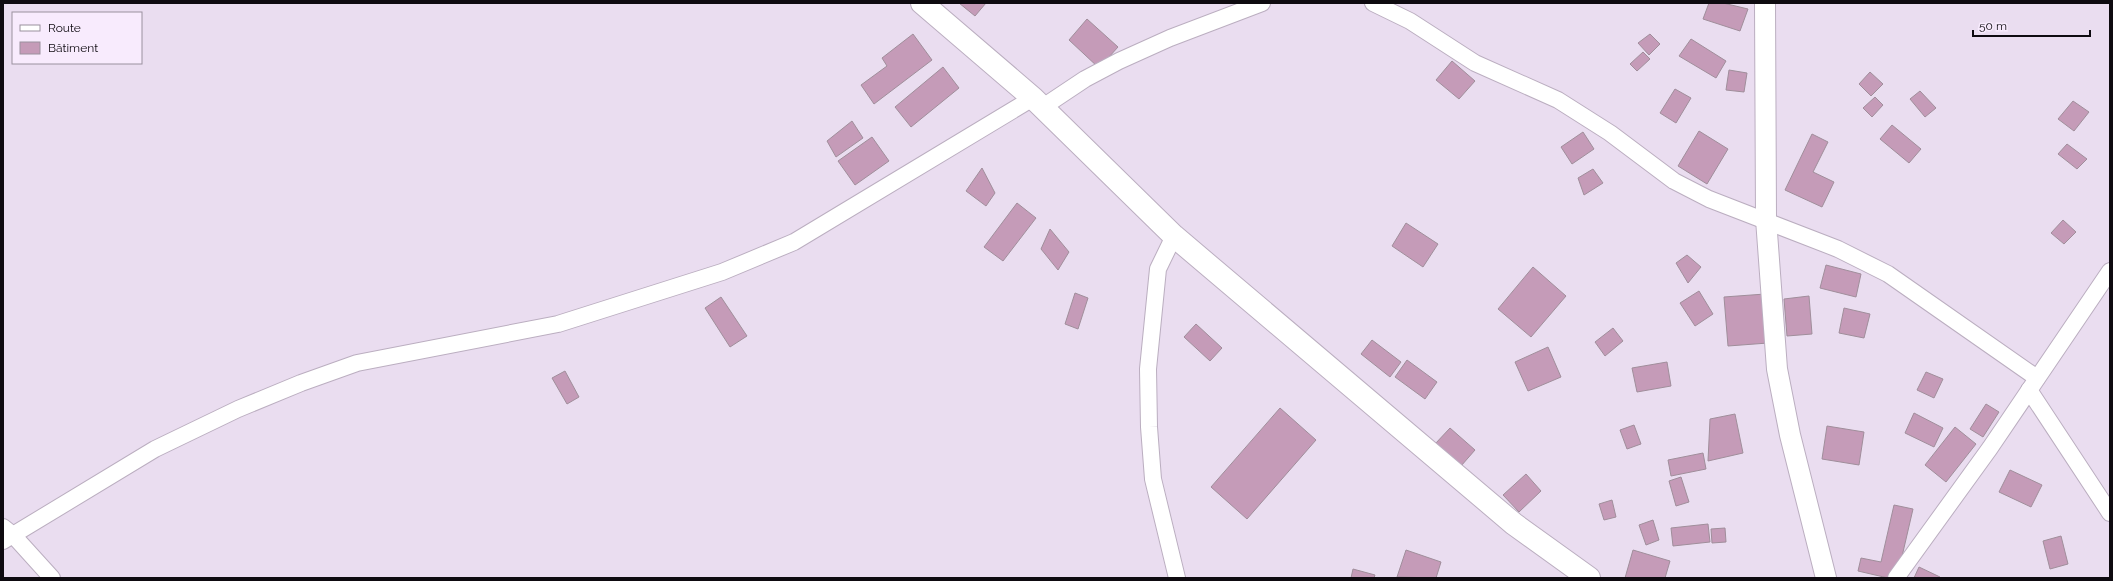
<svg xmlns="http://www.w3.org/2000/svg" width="2113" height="581" font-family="Raleway,sans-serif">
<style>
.building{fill:#c59bb8;stroke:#a08e9b}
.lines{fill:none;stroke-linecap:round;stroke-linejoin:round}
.minor-casing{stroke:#bbaec0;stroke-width:18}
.tertiary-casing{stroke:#bbaec0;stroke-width:22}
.secondary-casing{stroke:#bbaec0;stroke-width:24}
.minor{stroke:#fff;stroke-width:16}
.tertiary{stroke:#fff;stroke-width:20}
.secondary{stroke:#fff;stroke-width:22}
</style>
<rect width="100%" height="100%" fill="#eaddf0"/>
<!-- building -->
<g class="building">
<polygon points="959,3 986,3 975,16"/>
<polygon points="1709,3 1723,3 1748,9 1740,31 1703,19"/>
<polygon points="1087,19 1118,47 1099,68 1069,40"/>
<polygon points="913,34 932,60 874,104 861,85 887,66 882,58"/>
<polygon points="1650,34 1660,44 1649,55 1638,43"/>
<polygon points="1691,39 1726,61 1716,78 1679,56"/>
<polygon points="1643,52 1650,59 1637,71 1630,64"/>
<polygon points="1452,61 1475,81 1459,99 1436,80"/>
<polygon points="943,67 959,88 911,127 895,107"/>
<polygon points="1729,70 1747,73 1744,92 1726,90"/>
<polygon points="1870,72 1883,84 1871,96 1859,84"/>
<polygon points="1675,89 1691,98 1676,123 1660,113"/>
<polygon points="1920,91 1936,108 1925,117 1910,99"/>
<polygon points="1875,97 1883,105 1872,117 1863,108"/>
<polygon points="2073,101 2089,112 2074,131 2058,119"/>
<polygon points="852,121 863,138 836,157 827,141"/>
<polygon points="1892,125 1921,149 1909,163 1880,139"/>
<polygon points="1699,131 1728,149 1707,184 1678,166"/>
<polygon points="1583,132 1594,149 1572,164 1561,147"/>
<polygon points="1812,134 1828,142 1813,172 1834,182 1822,207 1785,190"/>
<polygon points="872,137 889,161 855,185 838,161"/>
<polygon points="2067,144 2087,159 2077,169 2058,154"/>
<polygon points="982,168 995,193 986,206 966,191"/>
<polygon points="1593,169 1603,183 1584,195 1578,178"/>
<polygon points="1017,203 1036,218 1003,261 984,247"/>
<polygon points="2063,220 2076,232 2064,244 2051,233"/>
<polygon points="1406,223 1438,244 1423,267 1392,246"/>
<polygon points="1050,229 1069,252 1058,270 1041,249"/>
<polygon points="1687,255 1701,267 1688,283 1676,263"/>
<polygon points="1826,265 1861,274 1856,297 1820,288"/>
<polygon points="1533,267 1566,296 1531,337 1498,309"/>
<polygon points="1699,291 1713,314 1695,326 1680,303"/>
<polygon points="1075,293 1088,298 1078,329 1065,324"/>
<polygon points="1765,294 1768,343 1728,346 1724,297"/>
<polygon points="1809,296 1812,334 1787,336 1784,299"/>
<polygon points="721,297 747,336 730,347 705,308"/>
<polygon points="1844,308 1870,314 1864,338 1839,333"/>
<polygon points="1196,324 1222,348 1210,361 1184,337"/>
<polygon points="1613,328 1623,341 1605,356 1595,342"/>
<polygon points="1372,340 1401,362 1390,377 1361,354"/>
<polygon points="1548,347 1561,377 1528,391 1515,362"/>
<polygon points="1407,360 1437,382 1425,399 1395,377"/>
<polygon points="1667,362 1671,386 1637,392 1632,368"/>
<polygon points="565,371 579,397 567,404 552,378"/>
<polygon points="1926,372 1943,379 1934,398 1917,390"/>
<polygon points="1986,404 1999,412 1983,437 1970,429"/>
<polygon points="1280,408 1316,440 1247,519 1211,487"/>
<polygon points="1914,413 1943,428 1934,447 1905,433"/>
<polygon points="1735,414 1743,453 1708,461 1710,419"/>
<polygon points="1634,425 1641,444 1627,449 1620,430"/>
<polygon points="1827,426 1864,432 1859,465 1822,459"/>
<polygon points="1955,427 1976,444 1946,482 1925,465"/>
<polygon points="1450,428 1475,450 1461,466 1435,444"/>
<polygon points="1703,453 1706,469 1671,476 1668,460"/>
<polygon points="2010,470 2042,485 2031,507 1999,492"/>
<polygon points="1526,474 1541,491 1519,512 1503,495"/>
<polygon points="1681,477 1689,502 1676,506 1669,481"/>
<polygon points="1612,500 1616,517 1604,520 1599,504"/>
<polygon points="1894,505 1913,509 1897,578 1888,578 1858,571 1861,558 1881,562"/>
<polygon points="1653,520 1659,540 1646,545 1639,525"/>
<polygon points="1708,524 1710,542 1673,546 1671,528"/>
<polygon points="1725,528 1726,542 1712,543 1711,529"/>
<polygon points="2061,536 2068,564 2050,569 2043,541"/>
<polygon points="1406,550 1441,562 1436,578 1397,577"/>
<polygon points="1633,550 1670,561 1665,578 1625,578"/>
<polygon points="1919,567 1940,577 1939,578 1914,578"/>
<polygon points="1353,569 1375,575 1374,578 1351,578"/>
</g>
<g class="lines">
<defs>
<g id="minor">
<polyline points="1373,3 1410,21 1475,63 1558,100 1610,133 1674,181 1709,199 1838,249 1888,274 2037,378"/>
<polyline points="1043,107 1085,79 1119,61 1170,38 1262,3"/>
<polyline points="1174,236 1158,269 1148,369 1149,427 1153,479 1177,578"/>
<polyline points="2029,390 2110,513"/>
<polyline points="3,527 13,535 52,578"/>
<polyline points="3,541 155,449 238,409 301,383 357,363 558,324 722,272 794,242 1033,98"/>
<polyline points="1896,578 1990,448 2110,271"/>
</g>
<polyline id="tertiary" points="1765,3 1766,219 1777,369 1790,435 1826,578"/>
<polyline id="secondary" points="922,3 1033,98 1174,236 1514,524 1589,578"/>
</defs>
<!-- minor casing -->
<use href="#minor" class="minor-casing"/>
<!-- tertiary casing -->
<use href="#tertiary" class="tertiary-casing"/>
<!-- secondary casing -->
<use href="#secondary" class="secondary-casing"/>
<!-- minor -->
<use href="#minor" class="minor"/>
<!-- tertiary -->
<use href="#tertiary" class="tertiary"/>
<!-- secondary -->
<use href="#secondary" class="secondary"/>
</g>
<!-- border -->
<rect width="2113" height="581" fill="none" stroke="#0e0a10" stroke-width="8"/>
<!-- legend -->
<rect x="12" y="12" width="130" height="52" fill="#f8ebfd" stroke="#9a919e"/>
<rect x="20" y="25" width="20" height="6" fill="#ffffff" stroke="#9a919e"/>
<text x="48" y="32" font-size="12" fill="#0e0a10">Route</text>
<rect x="20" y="42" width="20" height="12" fill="#c59bb8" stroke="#9a919e"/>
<text x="48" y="52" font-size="12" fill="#0e0a10">Bâtiment</text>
<!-- scale -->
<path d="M1973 30v6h117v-6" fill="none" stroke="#0e0a10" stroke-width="2"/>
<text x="1979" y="30" font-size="12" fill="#0e0a10" stroke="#f8ebfd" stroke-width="3" paint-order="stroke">50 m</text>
</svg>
